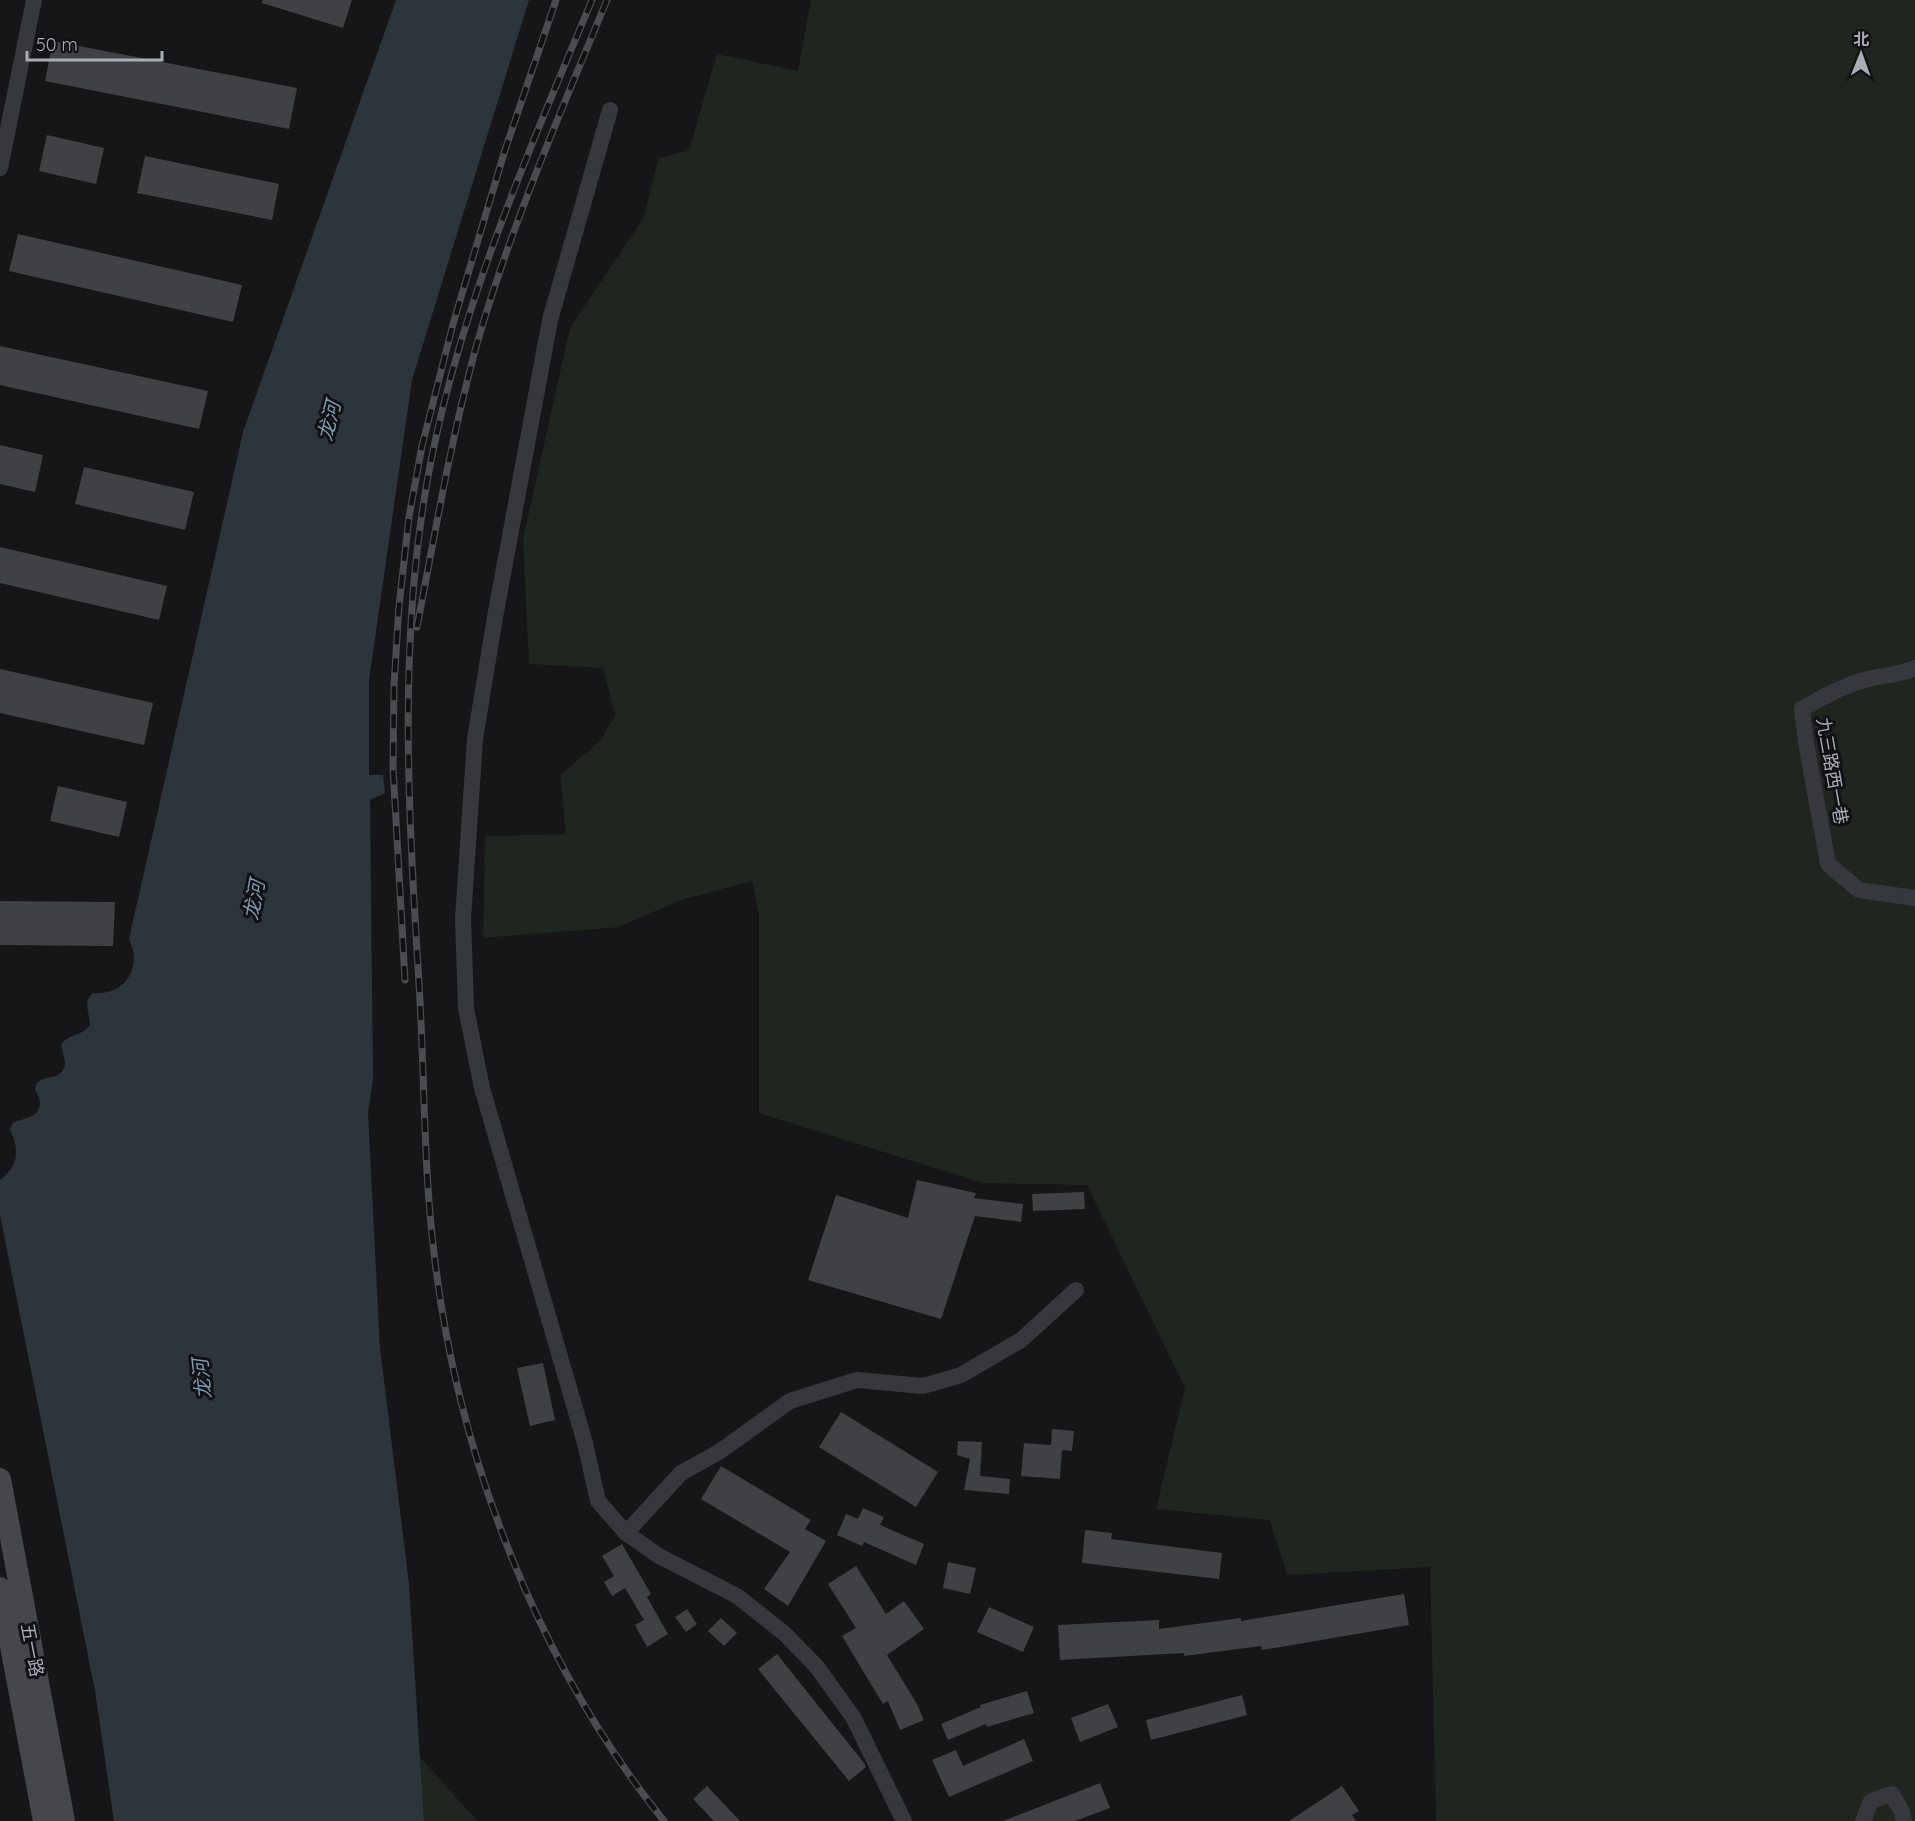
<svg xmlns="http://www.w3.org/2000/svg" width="1915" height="1821" font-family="Quicksand,'Noto Sans SC',sans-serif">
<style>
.green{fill:#1e261f}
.water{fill:#2c353c}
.building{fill:#404145}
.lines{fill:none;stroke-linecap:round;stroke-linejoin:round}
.minor{stroke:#37383d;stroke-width:16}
.secondary{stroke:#45474d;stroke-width:22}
.rail-casing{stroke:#4a4c52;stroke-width:7}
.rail{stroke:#111113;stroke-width:4.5;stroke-dasharray:14;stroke-linecap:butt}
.labels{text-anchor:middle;stroke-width:6;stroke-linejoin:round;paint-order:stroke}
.street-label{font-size:18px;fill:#a8adb8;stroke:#111113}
.water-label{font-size:20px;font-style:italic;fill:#7f9bb3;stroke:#111113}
</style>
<rect width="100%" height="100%" fill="#161618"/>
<!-- green -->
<g class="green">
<polygon points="811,0 1915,0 1915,1821 1436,1821 1430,1567 1287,1575 1270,1520 1156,1509 1185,1388 1087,1185 983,1183 759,1113 759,914 752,881 681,900 618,927 483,938 485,836 566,834 560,775 600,741 615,715 603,668 529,664 523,539 570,328 643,219 659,158 689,150 717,54 798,71"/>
<polygon points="420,1757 477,1821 424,1821"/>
</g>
<!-- water -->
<path class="water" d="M 396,0 L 529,0 L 412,380 L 369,680 L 369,775 L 383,775 L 385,793 L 370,800 L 373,1080 L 368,1113 L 380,1348 L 409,1584 L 424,1821 L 114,1821 L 95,1691 L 0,1215 L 0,1180 C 20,1164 19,1150 10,1129 L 12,1124 C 21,1117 39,1120 40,1103 C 40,1096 33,1091 36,1085 C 41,1073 62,1083 65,1064 C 65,1058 62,1051 61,1045 C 68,1033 82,1037 90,1025 C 90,1013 82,1002 93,993 C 116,995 134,981 134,957 C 134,951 131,945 129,939 L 243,432 Z"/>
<!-- building -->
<g class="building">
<polygon points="263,0 352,0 343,28 262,3"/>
<polygon points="53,41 297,88 289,129 45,81"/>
<polygon points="47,135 104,148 96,184 39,171"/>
<polygon points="145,156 279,184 272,220 137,193"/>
<polygon points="18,234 242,285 233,322 9,271"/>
<polygon points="0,346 208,391 199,429 0,385"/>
<polygon points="0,445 43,455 35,492 0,484"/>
<polygon points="84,467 194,492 185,530 75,504"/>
<polygon points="0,547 167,586 159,620 0,583"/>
<polygon points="0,669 153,703 144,745 0,713"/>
<polygon points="58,786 127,802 119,837 50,821"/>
<polygon points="0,901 115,902 113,946 0,945"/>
<polygon points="917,1180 976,1193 974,1198 1023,1204 1021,1222 975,1216 941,1319 808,1280 836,1195 908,1218"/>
<polygon points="1084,1192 1085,1209 1033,1211 1032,1194"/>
<polygon points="543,1363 555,1420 530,1426 517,1368"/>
<polygon points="841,1412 938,1472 916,1507 819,1447"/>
<polygon points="1052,1429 1074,1431 1072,1451 1062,1450 1060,1479 1021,1476 1024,1443 1051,1445"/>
<polygon points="958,1441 982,1442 980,1476 1010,1479 1009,1494 964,1490 970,1459 957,1455"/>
<polygon points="721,1466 811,1520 805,1529 826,1541 788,1606 764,1589 790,1552 701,1499"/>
<polygon points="863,1508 884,1517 880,1525 924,1544 916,1565 864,1542 862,1546 837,1535 846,1514 858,1519"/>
<polygon points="1085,1530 1112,1533 1111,1539 1222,1553 1219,1579 1082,1563"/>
<polygon points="622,1544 651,1594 647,1597 668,1634 647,1647 635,1625 644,1620 625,1588 612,1596 604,1582 614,1576 602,1556"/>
<polygon points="948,1562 976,1568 970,1594 943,1588"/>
<polygon points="856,1566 886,1614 904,1601 924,1629 887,1655 917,1704 924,1720 900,1730 888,1701 883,1704 842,1636 856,1628 828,1584"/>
<polygon points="1404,1594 1409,1625 1262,1650 1261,1646 1184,1656 1184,1653 1060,1660 1058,1625 1159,1620 1159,1629 1241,1618 1241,1621"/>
<polygon points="989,1607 1034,1627 1023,1652 977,1632"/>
<polygon points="687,1609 697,1624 686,1632 675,1617"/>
<polygon points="721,1618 737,1633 724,1646 708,1631"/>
<polygon points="777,1654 864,1763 866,1767 849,1781 758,1669"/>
<polygon points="1027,1691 1034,1713 987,1727 986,1724 948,1740 941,1724 981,1707 980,1705"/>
<polygon points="1242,1695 1247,1715 1151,1740 1146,1720"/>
<polygon points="1108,1704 1118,1727 1080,1742 1071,1718"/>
<polygon points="1024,1739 1033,1761 949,1797 932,1760 956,1750 963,1766"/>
<polygon points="1100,1783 1110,1808 1075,1821 1003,1821"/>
<polygon points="707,1786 740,1821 714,1821 693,1799"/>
<polygon points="1342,1786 1359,1811 1352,1815 1356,1821 1289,1821"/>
</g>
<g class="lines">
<!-- minor -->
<g class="minor">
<polyline points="610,110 550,320 495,617 475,739 463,918 466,1008 482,1088 585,1443 598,1501 626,1533 659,1556 737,1596 785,1634 817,1667 853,1717 904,1821"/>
<polyline points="0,168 34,0"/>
<path d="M 1915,668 C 1900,675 1883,675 1868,679 C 1844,685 1823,697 1802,709 L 1806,743 L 1828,864 L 1859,890 L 1915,898"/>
<polyline points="626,1533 681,1473 719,1452 790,1401 857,1380 923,1386 961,1375 1021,1340 1076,1290"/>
<polyline points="1863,1821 1871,1801 1892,1794 1902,1812 1904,1821"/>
</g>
<!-- secondary -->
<g class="secondary">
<polyline points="0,1479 64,1821"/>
<polyline points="0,1588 44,1821"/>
</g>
<defs>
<g id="rail">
<path d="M 592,0 C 526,158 455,318 426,488 C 398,652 409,819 419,984 C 425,1076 423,1169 435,1261 C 459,1459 538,1664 664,1821"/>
<path d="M 417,627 C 435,533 451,439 476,347 C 510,228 560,114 607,0"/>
<polyline points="405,980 393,767 394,685 399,606 409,517 422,446 453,324 505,150 556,0"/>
</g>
</defs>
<!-- rail casing -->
<use href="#rail" class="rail-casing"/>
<!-- rail -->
<use href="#rail" class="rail"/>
</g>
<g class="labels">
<!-- street labels -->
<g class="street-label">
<text transform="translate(1832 771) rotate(80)" y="6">九三路西一巷</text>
<text transform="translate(32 1650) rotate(79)" y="6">五一路</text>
</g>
<!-- water labels -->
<g class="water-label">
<text transform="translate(329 421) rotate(-76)" y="7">龙河</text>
<text transform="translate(254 900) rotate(-79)" y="7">龙河</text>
<text transform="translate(202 1379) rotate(-96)" y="7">龙河</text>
</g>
</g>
<!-- north arrow -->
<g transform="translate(1861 54) rotate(1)" stroke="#111113" stroke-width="4.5" paint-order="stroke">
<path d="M0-4.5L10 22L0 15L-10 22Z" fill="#a8adb8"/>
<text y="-9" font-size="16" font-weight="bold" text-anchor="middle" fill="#a8adb8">北</text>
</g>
<!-- scale -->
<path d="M27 51v9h135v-9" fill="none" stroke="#a8adb8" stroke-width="3"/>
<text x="36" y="51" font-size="18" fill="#a8adb8" stroke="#111113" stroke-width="4.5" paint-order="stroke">50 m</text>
</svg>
